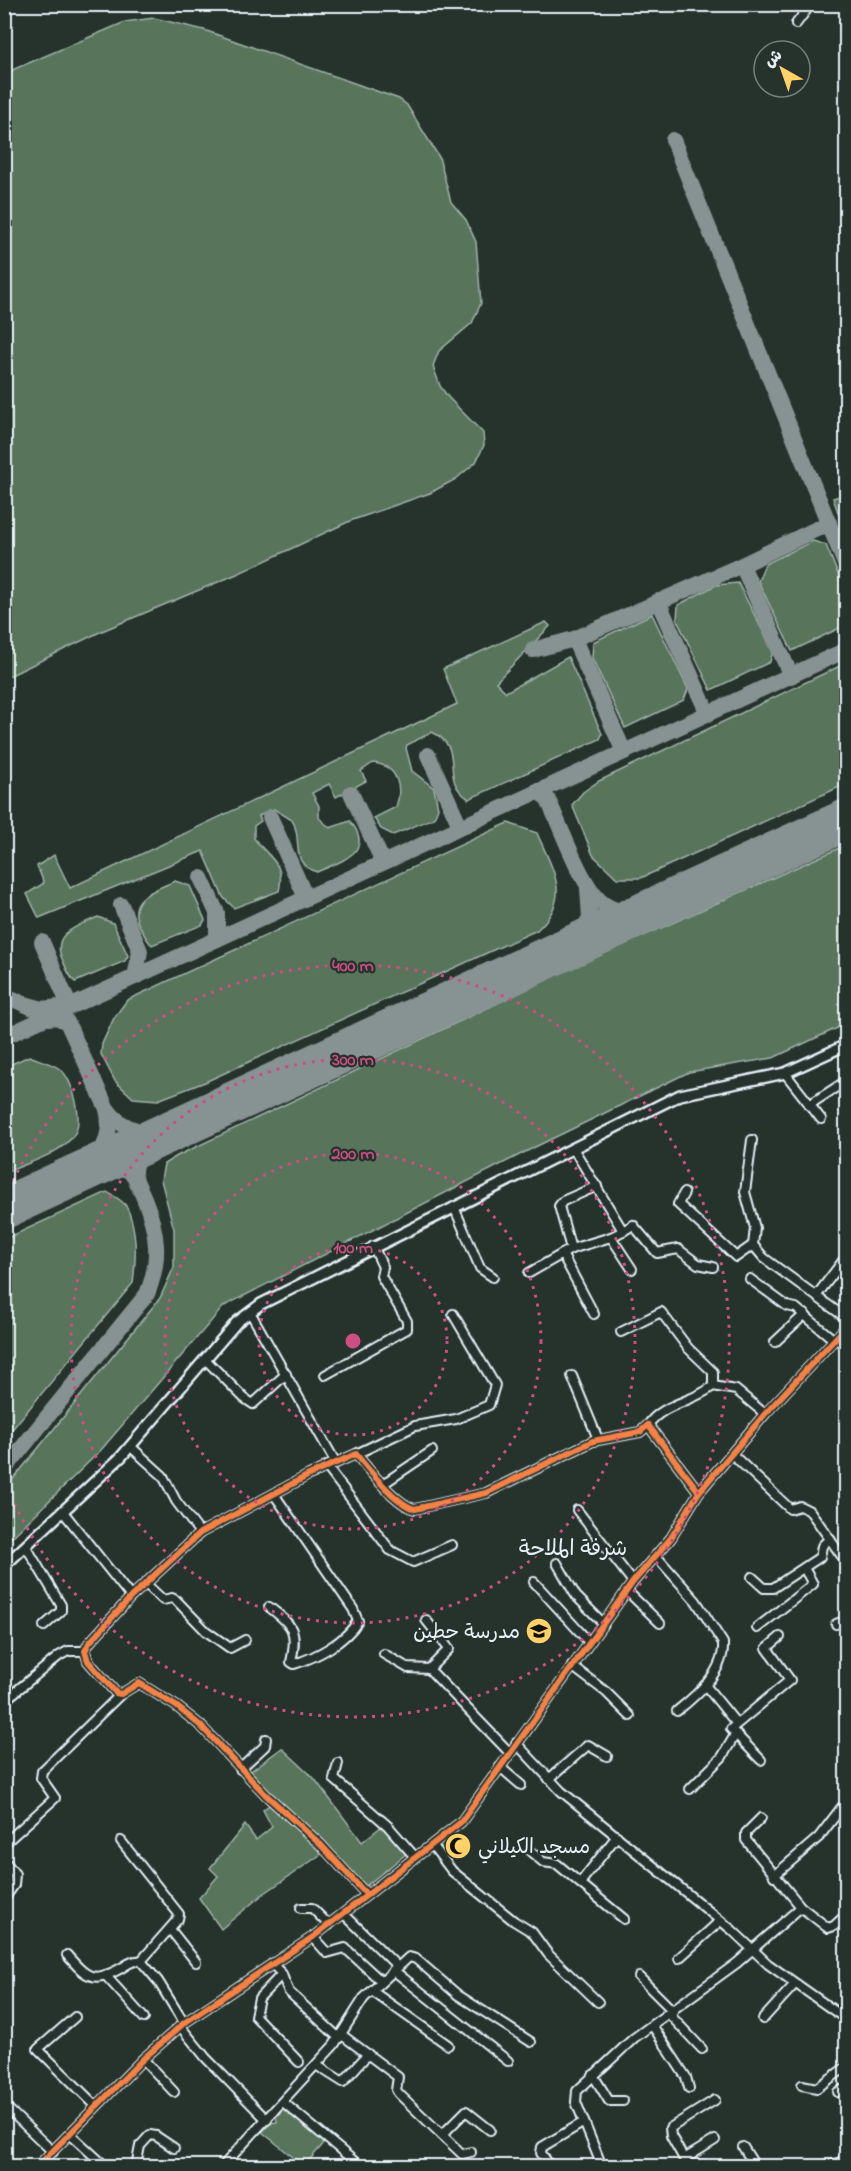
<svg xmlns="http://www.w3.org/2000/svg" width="851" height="2171" font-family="'Indie Flower','Playpen Sans Arabic',sans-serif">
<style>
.green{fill:#58755c;stroke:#a0b3aa;stroke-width:1.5}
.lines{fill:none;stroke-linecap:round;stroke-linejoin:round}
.taxiway{stroke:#879292;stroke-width:16}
.runway{stroke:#879292;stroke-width:42}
.minor-casing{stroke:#e8f1f8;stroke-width:12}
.major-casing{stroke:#e8f1f8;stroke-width:14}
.minor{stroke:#26332d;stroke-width:8}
.major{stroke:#26332d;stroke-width:9}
.cycleway-casing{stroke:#26332d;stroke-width:10}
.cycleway{stroke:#f48246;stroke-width:6}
.ring{fill:none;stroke:#cc4e82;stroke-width:3;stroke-dasharray:3 6}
.labels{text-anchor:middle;stroke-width:4.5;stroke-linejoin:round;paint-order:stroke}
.poi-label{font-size:20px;fill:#e8f1f8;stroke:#26332d;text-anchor:end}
.quarter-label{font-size:22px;fill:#e8f1f8;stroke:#26332d}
.centre{fill:#cc4e82;stroke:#26332d;stroke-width:3}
.ring-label{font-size:18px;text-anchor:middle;font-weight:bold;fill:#cc4e82;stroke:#26332d;stroke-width:4.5;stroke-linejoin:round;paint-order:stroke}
</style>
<rect width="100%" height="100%" fill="#26332d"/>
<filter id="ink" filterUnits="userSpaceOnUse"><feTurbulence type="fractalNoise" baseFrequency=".0167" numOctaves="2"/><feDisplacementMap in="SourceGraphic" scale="12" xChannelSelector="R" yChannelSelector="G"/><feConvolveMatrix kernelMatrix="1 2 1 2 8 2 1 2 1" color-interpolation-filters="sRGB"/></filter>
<g filter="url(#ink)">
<!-- green -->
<g class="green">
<polygon points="154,18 204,30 399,99 407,105 439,157 451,202 466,220 476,242 481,303 472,323 439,351 433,366 440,386 448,397 483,433 484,445 476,462 456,479 430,493 350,521 237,574 102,631 5,678 5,73 125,22"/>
<polygon points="846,494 846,535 833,498"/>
<polygon points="813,541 826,545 846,594 846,625 792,651 758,581 765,564"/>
<polygon points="738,583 773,651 770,662 711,690 677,620 678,605 716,585"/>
<polygon points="652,614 688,689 684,700 625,728 592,658 593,642"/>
<path d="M 546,622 L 550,626 L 496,682 L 506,692 L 568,657 L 602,734 L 600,739 L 469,799 C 437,779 468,749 432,732 L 407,745 L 406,748 L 412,771 L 434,788 L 438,808 L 434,818 L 393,835 L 381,829 L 374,818 L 396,807 C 403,787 397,765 373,763 L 361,771 L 366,781 L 336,797 L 329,784 L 312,793 L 319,806 L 319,818 L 330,828 L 350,821 C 376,852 341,861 317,872 C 288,864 304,839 292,820 L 274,809 L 259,816 L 261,821 L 254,826 L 254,838 C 268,858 286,862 279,891 L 234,908 L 223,897 L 203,851 L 39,918 L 27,894 L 44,883 L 37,866 L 54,855 L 70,888 L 457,704 L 443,669 Z"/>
<polygon points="846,663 846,784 641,878 617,878 593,855 572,805 583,792 599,781"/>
<path d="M 508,823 L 537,833 C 553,871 573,897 537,930 L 205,1082 L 158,1100 L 133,1098 L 115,1081 L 101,1054 L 102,1044 L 114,1018 L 127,1000 Z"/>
<polygon points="846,845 846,1024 773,1058 689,1072 535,1147 224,1306 101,1450 5,1544 5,1489 160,1298 174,1267 174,1229 161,1180 164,1164 177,1156 559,974"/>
<path d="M 175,881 L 190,886 L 205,920 L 202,925 L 152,945 C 146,940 143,932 139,925 C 126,897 155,890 175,881 Z"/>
<path d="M 98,917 L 113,923 L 128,956 L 125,961 L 75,982 C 69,976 66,968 63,961 C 49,933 78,926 98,917 Z"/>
<path d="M 29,1056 C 39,1060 51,1063 60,1069 C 73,1079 84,1120 74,1135 C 60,1155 26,1163 5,1173 L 5,1067 Z"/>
<path d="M 107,1192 C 113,1196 122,1200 126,1206 C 138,1229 136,1258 133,1283 L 5,1438 L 5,1239 Z"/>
<polygon points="282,1748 314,1778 362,1842 382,1826 406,1854 362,1889 248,1773"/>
<polygon points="269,1805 323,1853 262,1895 221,1929 199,1898 218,1876 210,1868 245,1825 256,1840 272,1827 263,1810"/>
<polygon points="285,2107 326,2141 304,2166 262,2132 271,2123 277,2122 276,2117"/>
</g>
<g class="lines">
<!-- taxiway -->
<g class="taxiway">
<polyline points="673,140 846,566"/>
<polyline points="742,565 791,676"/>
<polyline points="658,601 708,714"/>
<polyline points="574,639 624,752"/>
<polyline points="533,650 574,639 742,565 829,523"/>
<polyline points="428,755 460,826"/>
<path d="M 537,791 L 547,798 C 560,823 583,894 607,906 C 621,914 636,912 652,910"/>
<polyline points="351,793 383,862"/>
<polyline points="270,817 306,898"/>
<polyline points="201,878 217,913 217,939"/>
<polyline points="121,905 140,951 135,977"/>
<polyline points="42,942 69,1005"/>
<polyline points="573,946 590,918 588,889"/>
<polyline points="4,995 33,1008"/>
<polyline points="25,1004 42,1009 59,1007"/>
<polyline points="4,1007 4,1019"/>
<polyline points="48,1018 57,1017 67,1022 107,1109"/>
<polyline points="4,1037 846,650"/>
<polyline points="100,1164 122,1166 134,1175"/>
<path d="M 91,1168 C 104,1149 113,1133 107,1109 C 125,1134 148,1134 176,1129"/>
<path d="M 4,1470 L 147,1294 C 161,1260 158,1232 144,1198 C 141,1190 134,1180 134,1172 C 134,1160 141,1151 146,1142"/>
</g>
<!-- runway -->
<polyline class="runway" points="4,1208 846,820"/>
<defs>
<g id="minor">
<polyline points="796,24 811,4"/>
<polyline points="844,39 846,38"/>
<polyline points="785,1073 821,1119"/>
<polyline points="809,1105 846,1081"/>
<polyline points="752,1140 745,1192 755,1228 753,1245 764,1258 846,1318"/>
<polyline points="573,1148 623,1231 611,1237 632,1269"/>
<polyline points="684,1193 678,1204 736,1257 753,1245"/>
<polyline points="454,1207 480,1268 493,1277"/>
<polyline points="623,1231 633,1225 657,1253 678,1249 698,1264 713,1267"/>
<polyline points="846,1236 846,1251"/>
<polyline points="571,1249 611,1237"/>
<polyline points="562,1254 594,1314"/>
<polyline points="529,1273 571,1249 559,1206 563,1201 597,1186"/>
<polyline points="750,1279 787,1306 796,1308 834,1340"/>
<polyline points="817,1295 846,1257"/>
<polyline points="250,1312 336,1463"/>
<polyline points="621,1332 661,1312 688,1348 713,1372 713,1386"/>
<polyline points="836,1338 846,1347"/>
<polyline points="775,1342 805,1314"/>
<polyline points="205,1359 244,1398 253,1404 286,1374"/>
<polyline points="325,1375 407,1329 407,1321 381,1276 383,1267 373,1246"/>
<polyline points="572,1376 598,1439"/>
<path d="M 648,1425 C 663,1403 694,1402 713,1386 L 736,1390 L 765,1414"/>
<polyline points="130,1446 163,1476 176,1501 200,1533"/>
<polyline points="356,1454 415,1426 456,1419 489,1405 495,1385 453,1314"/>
<polyline points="732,1454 790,1509 800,1506 810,1511 846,1562"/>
<polyline points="326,1466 390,1550 413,1562 452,1545"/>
<polyline points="383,1484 432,1451"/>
<polyline points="577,1510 633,1582"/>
<polyline points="64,1513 131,1597"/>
<polyline points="27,1548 61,1605 61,1611 44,1626"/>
<path d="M 657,1557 L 696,1601 L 723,1643 C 725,1671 697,1695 677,1711"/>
<polyline points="557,1563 576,1596 604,1624"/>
<polyline points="752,1577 764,1588 773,1588 820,1557 822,1546 830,1538"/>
<polyline points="534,1582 589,1642"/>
<polyline points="146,1584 163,1600 172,1598 176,1600 206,1631 230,1648 245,1640"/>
<polyline points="627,1591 660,1623"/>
<path d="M 269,1607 C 293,1625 298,1631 291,1662 L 294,1664 C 317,1657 345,1642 358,1621 L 353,1609 L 274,1494"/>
<polyline points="426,1620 449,1649 429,1669 510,1753"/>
<polyline points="836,1624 846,1620"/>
<polyline points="757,1628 813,1584 804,1568"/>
<polyline points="384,1654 408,1668 429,1669"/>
<polyline points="572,1666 606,1692 630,1716"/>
<polyline points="705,1685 736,1723"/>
<polyline points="4,1701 59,1656 68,1651 85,1651"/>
<polyline points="516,1743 561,1791 732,1930 768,1964 846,2019"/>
<polyline points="761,1760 731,1729 790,1680 767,1648 780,1637"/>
<polyline points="338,1763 334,1779 388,1826 415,1857"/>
<polyline points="500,1767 521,1785"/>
<polyline points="240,1769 265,1746 266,1739"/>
<polyline points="549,1779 588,1745 607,1756"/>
<polyline points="690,1789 722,1757 735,1735"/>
<polyline points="617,1836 580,1883 624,1919"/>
<polyline points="121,1841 179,1914 178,1919 141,1961 158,1981 184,2023"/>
<polyline points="4,1844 55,1798 41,1778 42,1771 121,1694"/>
<polyline points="433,1846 452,1871 514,1921 532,1932 548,1954 598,2002"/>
<polyline points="531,1852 543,1862 557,1864 580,1883"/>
<polyline points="4,1860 15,1874 14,1885 4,1899"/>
<polyline points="774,1876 819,1837 842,1807"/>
<path d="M 367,1895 L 320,1844 L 266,1795 L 201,1726 L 176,1706 L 139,1683 L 121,1694 L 116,1693 L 88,1661 L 85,1651 L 89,1643 L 131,1597 L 200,1533 L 309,1475 L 356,1454 C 367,1468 398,1506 415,1509 L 486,1493 L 593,1441 L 640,1432 L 648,1425 L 699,1492"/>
<polyline points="801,1907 828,1928 834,1926 846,1915"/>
<polyline points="301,1908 312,1908 329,1925"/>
<polyline points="344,1914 397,1966"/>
<polyline points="170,1929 196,1962"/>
<polyline points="313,1937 327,1953 345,1948 381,1981"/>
<path d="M 67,1955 C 87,1978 94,1984 123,1967 C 129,1963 134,1960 141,1961"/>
<polyline points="679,1958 720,1921"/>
<polyline points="272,1964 282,1974 259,1998 255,2016 299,2062"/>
<polyline points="393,1970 508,2061"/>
<polyline points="282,1975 289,1992 339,2038"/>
<polyline points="106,1976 144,2018"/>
<polyline points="639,1977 673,2011"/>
<polyline points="372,1991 448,2045"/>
<polyline points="669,2014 702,2049"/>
<polyline points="75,2017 38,2049 96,2106"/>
<polyline points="763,2019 794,1985"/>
<polyline points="652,2025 686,2077 689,2088"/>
<polyline points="180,2026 206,2058 267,2120"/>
<polyline points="342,2035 398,2077 396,2090 399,2094 462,2154 471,2152"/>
<polyline points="143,2059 174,2092"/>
<polyline points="316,2065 343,2082 368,2054"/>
<polyline points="593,2075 609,2101 623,2101"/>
<polyline points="802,2085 817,2088 846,2067"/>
<polyline points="838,2092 846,2088"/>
<polyline points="283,2102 360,2166"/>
<polyline points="4,2105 53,2152"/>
<polyline points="70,2134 105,2166"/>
<polyline points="442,2135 466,2111 490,2130"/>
<polyline points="743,2147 755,2166"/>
<polyline points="686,2158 715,2140"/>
<polyline points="601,2164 576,2102 577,2091 634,2038 737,1963 801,1907 746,1840 746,1833 761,1818"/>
<polyline points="38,2166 143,2059 184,2023 313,1937 461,1822 633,1582 671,1538 699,1492 765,1414 846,1327"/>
<polyline points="136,2166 140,2146 150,2135 156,2136 174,2148"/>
<polyline points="223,2166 334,2045 364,1998 409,1957 416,1959 458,1995 531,2042"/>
<polyline points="550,2166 541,2153 542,2147 584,2122"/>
<polyline points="688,2166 671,2136 670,2128 715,2100"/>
</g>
<g id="major">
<polyline points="4,1566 121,1457 237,1322 261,1304 680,1095 785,1073 846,1045"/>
<polyline points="832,2166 846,2161"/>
</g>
</defs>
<!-- minor casing -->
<use href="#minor" class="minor-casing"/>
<!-- major casing -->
<use href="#major" class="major-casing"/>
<!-- minor -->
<use href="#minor" class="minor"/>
<!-- major -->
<use href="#major" class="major"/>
<defs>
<g id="cycleway">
<path d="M 367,1895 L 320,1844 L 266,1795 L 201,1726 L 176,1706 L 139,1683 L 121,1694 L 116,1693 L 88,1661 L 85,1651 L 89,1643 L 131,1597 L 200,1533 L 309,1475 L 356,1454 C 367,1468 398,1506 415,1509 L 486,1493 L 593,1441 L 640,1432 L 648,1425 L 699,1492"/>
<polyline points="38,2166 143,2059 184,2023 313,1937 461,1822 633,1582 671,1538 699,1492 765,1414 846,1327"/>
</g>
</defs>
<!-- cycleway casing -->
<use href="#cycleway" class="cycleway-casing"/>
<!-- cycleway -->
<use href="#cycleway" class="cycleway"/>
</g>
</g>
<!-- distance rings -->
<g class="ring">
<circle cx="353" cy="1341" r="94"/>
<circle cx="353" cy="1341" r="188"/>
<circle cx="353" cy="1341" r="282"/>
<path d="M6 1197A376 376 0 1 1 6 1485"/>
</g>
<!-- icons -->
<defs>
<symbol id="school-disc" viewBox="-11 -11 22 22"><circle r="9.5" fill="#ffd166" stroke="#26332d"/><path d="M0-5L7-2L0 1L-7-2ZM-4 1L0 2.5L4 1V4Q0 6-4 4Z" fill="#111"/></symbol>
<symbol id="mosque-disc" viewBox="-11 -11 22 22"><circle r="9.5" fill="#ffd166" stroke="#26332d"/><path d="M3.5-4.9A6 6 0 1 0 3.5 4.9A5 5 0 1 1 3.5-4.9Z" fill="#111"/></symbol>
</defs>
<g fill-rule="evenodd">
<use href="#school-disc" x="524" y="1616" width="30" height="30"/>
<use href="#mosque-disc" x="443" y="1831" width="30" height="30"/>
</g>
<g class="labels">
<!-- poi labels -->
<g class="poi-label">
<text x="520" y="1638">مدرسة حطين</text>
<text x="478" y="1853" text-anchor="start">مسجد الكيلاني</text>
</g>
<!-- quarter labels -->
<g class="quarter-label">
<text x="573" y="1555">شرفة الملاحة</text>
</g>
</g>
<circle cx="353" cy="1341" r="9" class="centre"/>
<g class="ring-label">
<text x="353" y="971">400 m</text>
<text x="353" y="1065">300 m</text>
<text x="353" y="1159">200 m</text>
<text x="353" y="1253">100 m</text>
</g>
<!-- margin -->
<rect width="851" height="2171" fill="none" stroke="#26332d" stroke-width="24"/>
<rect x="12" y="12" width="827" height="2147" fill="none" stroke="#e8f1f8" stroke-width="2" filter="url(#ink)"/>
<!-- north arrow -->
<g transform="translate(782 69) rotate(320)"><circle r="28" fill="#26332d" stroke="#747f7e" stroke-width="1.5"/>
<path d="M0-4.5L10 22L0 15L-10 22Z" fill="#ffd166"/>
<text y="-9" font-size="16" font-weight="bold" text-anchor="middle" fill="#e8f1f8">ش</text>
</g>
</svg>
